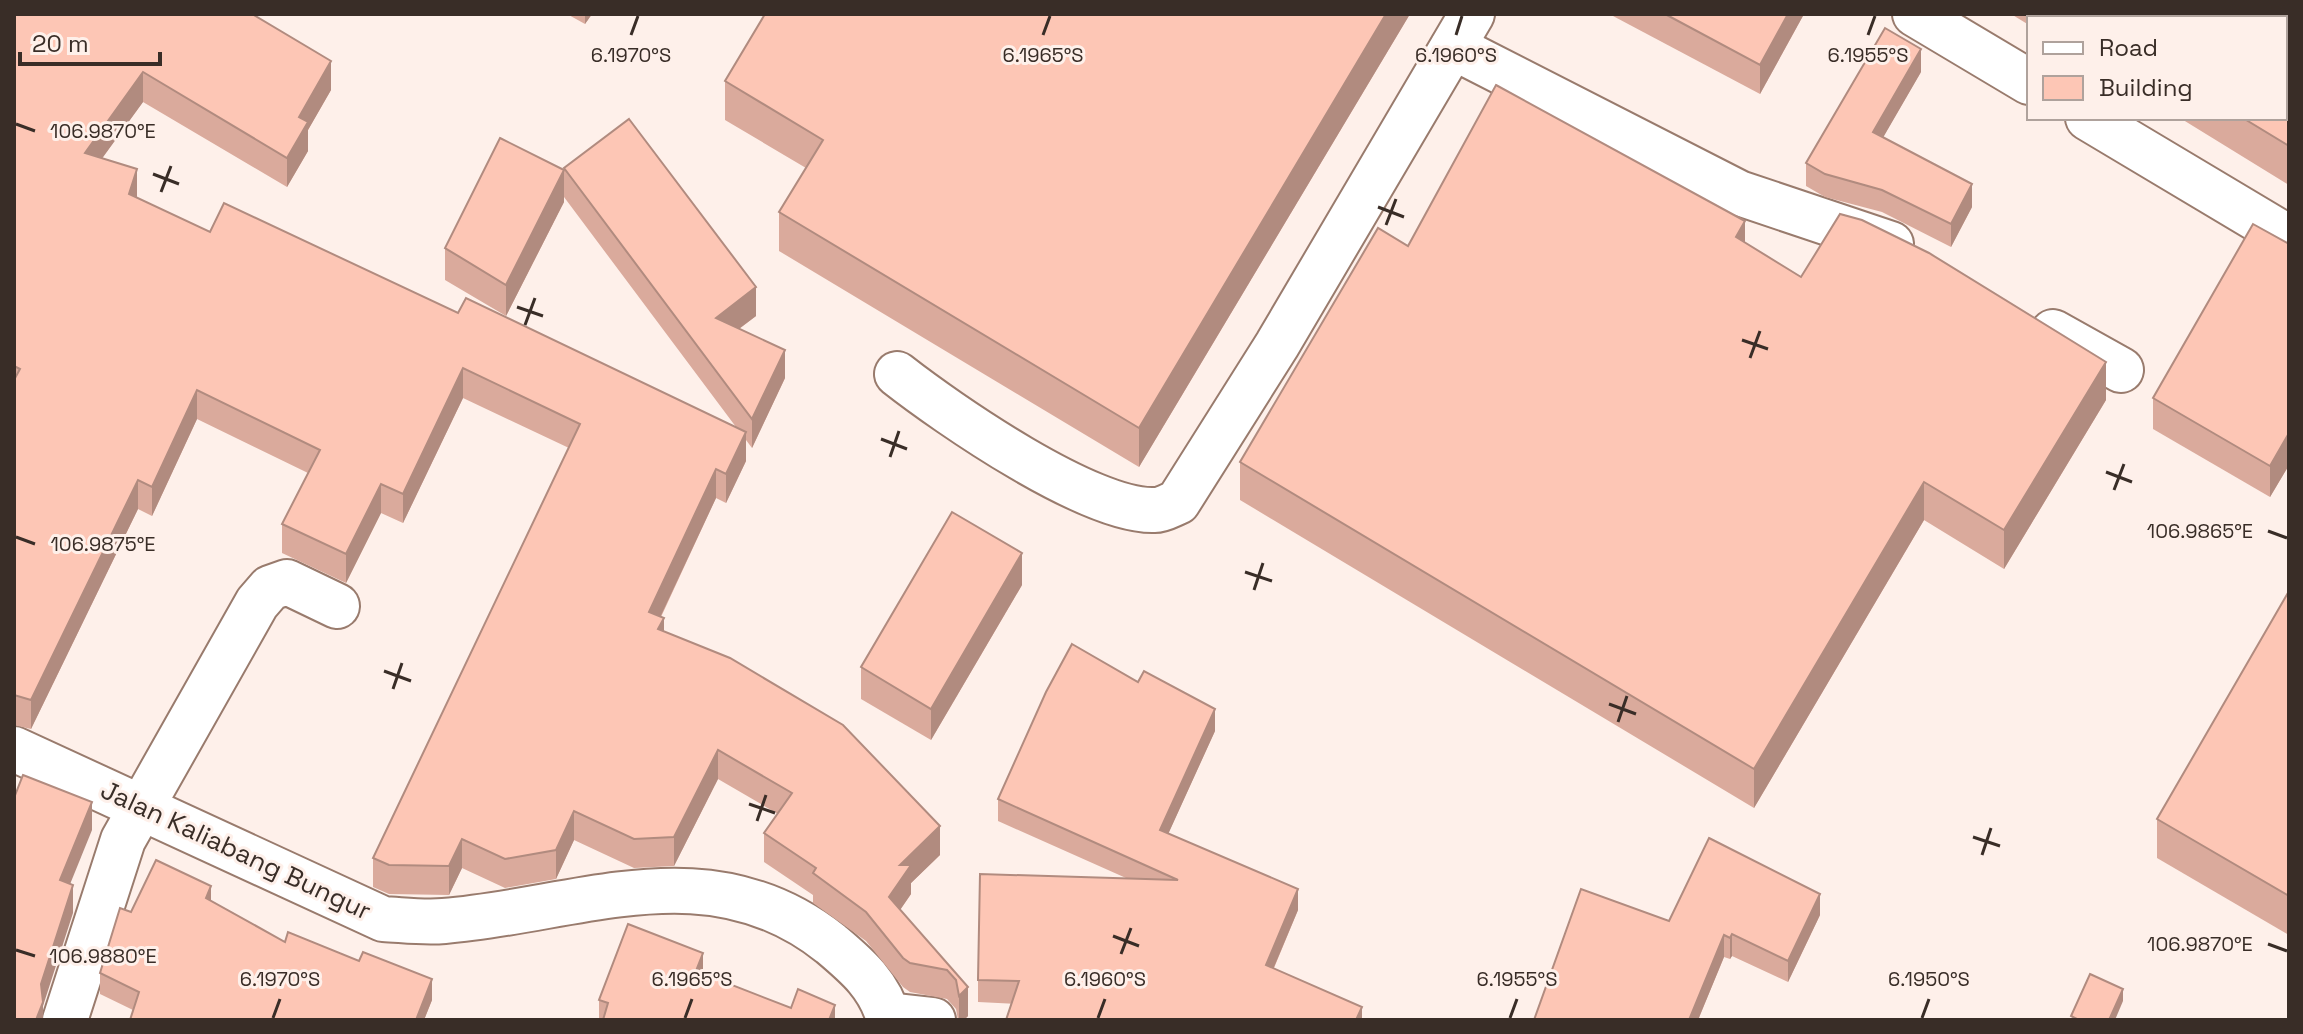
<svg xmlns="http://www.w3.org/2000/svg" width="2303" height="1034" font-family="'Space Grotesk',sans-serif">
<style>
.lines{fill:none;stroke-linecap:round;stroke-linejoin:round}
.minor-casing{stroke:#997b6d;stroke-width:48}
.minor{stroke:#fff;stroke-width:44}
.wall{fill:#daaa9c}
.shaded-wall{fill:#b18b7f}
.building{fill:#fdc6b5;stroke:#b18b7f;stroke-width:2}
.ticks{fill:none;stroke:#392d27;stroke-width:3}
.labels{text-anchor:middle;stroke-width:6;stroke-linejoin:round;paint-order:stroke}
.street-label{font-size:26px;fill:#392d27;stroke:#fef0ea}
.ticks-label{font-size:20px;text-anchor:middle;fill:#392d27;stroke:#fef0ea;stroke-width:6;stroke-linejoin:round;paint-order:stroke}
</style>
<rect width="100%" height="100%" fill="#fef0ea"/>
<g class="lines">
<defs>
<g id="minor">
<polyline points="1915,14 2029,82"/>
<polyline points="1453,47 1739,193 1891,244"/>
<polyline points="2088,118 2289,238"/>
<polyline points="2053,332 2121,370"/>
<path d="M 897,374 C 948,414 1091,513 1155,510 C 1163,510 1170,505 1178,502 L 1277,345 L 1472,14"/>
<path d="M 14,749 L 383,919 C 403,920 424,923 444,921 C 580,910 710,847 831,944 C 857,966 880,985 889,1020"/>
<polyline points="888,1015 933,1020"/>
<polyline points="65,1020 123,840 257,603 270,588 287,582 337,606"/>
</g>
</defs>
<!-- minor casing -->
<use href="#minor" class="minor-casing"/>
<!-- minor -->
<use href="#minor" class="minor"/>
</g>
<!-- wall -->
<g class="wall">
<polygon points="14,14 331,90 308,130 308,151 287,187 143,102 102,158 137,198 210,232 458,313 736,427 564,197 564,202 506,316 445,280 445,248 564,170 564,168 756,316 739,329 785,378 752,448 746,440 746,461 726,503 716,498 661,617 664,632 940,855 911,883 911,894 900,910 968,987 968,1016 964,1020 958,1020 956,1009 947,999 910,992 903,987 866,941 813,903 813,895 764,862 764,833 778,814 718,779 674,866 634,868 574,840 556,879 505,888 462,868 449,895 389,894 373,887 373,858 569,448 463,398 403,523 381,513 346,583 282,553 282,524 308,473 197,419 152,516 138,509 31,729 14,725"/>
<polygon points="567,14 592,14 585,24"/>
<polygon points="765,14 1410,14 1139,467 779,251 779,212 806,168 725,120 725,81"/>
<polygon points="1613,14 1804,14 1760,94 1613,16"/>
<polygon points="2011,14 2289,14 2289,185 2180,118 2285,118 2285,18 2029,18 2029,25"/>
<polygon points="1921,72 1883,137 1972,207 1951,247 1882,212 1825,197 1806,186 1806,163"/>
<polygon points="1745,243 1801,277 2106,400 2004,569 1924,520 1754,808 1240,500 1240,462 1408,246"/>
<polygon points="2289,244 2289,465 2270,497 2153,429 2153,398"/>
<polygon points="1022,585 931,740 861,699 861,667"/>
<polygon points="2289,591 2289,935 2157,858 2157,819"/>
<polygon points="1215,731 1168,834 1298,910 1274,968 1362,1020 978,1002 978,980 1126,878 998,821 998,799"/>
<polygon points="211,901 285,942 432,1000 424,1020 130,1020 133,1010 100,994 100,973 131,912"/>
<polygon points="1820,915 1788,982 1732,956 1730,959 1724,957 1698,1020 1534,1020 1669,921"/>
<polygon points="703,974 791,1008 835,1020 599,1020 599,1000"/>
</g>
<!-- shaded-wall -->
<g class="shaded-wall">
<polygon points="585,14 592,14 585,24"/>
<polygon points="1386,14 1410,14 1139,467 1139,428"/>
<polygon points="1788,14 1804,14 1760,94 1760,65"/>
<polygon points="1921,49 1921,72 1873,155 1873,132"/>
<polygon points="331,61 331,90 308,130 308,151 287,187 287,158 299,117"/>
<polygon points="143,72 143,102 85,182 85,153"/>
<polygon points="137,169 137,198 129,194"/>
<polygon points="564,170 564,202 506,316 506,285"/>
<polygon points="1972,184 1972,207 1951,247 1951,224"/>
<polygon points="1745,221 1745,260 1736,237"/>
<polygon points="756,287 756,316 716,346 716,318"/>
<polygon points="785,350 785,378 752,448 752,419"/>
<polygon points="2106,362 2106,400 2004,569 2004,530"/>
<polygon points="463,368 463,398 403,523 403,494"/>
<polygon points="197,390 197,419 152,516 152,487"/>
<polygon points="746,432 746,461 726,503 726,474"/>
<polygon points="2289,433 2289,465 2270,497 2270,466"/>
<polygon points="716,469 716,498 649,641 649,612"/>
<polygon points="138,480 138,509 31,729 31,700"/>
<polygon points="1924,482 1924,520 1754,808 1754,769"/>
<polygon points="381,484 381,513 346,583 346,554"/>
<polygon points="1022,553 1022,585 931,740 931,709"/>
<polygon points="664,618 664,647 658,629"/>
<polygon points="1215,709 1215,731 1160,852 1160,830"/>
<polygon points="718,750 718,779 674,866 674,837"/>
<polygon points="92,802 92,830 60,909 60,880"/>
<polygon points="574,811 574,840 556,879 556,850"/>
<polygon points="940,826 940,855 911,883 911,894 889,926 889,897 900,865"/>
<polygon points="462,839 462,868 449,895 449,866"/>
<polygon points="73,885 73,913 43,1006 43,1020 36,1020 41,984"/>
<polygon points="211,886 211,907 206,898"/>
<polygon points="1298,889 1298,910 1266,986 1266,965"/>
<polygon points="1820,894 1820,915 1788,982 1788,961"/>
<polygon points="1732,934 1732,956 1730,959 1730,938"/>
<polygon points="1724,935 1724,957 1698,1020 1689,1020"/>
<polygon points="703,953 703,974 696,971"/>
<polygon points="432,979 432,1000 424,1020 416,1020"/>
<polygon points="968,987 968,1016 964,1020 959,1020 959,996"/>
<polygon points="2123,989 2123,1001 2115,1020 2109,1020"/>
<polygon points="835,1005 835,1020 829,1020"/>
<polygon points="1362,1007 1362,1020 1356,1020"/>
</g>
<!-- building -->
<g class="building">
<polygon points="14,14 252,14 331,61 299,117 308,122 287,158 143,72 85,153 137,169 129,194 210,232 224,203 458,313 466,298 746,432 726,474 716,469 649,612 664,618 658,629 730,658 843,725 940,826 900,865 911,865 889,897 968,987 959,996 956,980 947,970 910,963 903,958 866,912 813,873 816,868 764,833 792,793 718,750 674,837 634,839 574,811 556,850 505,859 462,839 449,866 389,865 373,858 580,424 463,368 403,494 381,484 346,554 282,524 320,450 197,390 152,487 138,480 31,700 14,695 14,380 20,369 14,366"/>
<polygon points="765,14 1386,14 1139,428 779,212 823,140 725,81"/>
<polygon points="1665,14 1788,14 1760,65"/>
<polygon points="2074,14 2289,14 2289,146 2243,118 2285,118 2285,18 2081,18"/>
<polygon points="1885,28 1921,49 1873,132 1972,184 1951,224 1882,190 1825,174 1806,163"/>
<polygon points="1496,85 1745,221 1736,237 1801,277 1840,214 1862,220 1929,253 2106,362 2004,530 1924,482 1754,769 1240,462 1378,228 1408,246"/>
<polygon points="629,119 756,287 716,318 785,350 752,419 564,168"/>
<polygon points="500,138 564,170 506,285 445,248"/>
<polygon points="2253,224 2289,244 2289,433 2270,466 2153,398"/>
<polygon points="952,512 1022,553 931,709 861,667"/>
<polygon points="2289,591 2289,896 2157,819"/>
<polygon points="1072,644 1138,682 1144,671 1215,709 1160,830 1298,889 1266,965 1362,1007 1356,1020 1006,1020 1019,981 978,980 980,874 1178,880 998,799 1046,692"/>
<polygon points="23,775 92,802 60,880 73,885 41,984 43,1002 36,1020 14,1020 14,798"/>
<polygon points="1709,838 1820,894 1788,961 1732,934 1730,938 1724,935 1689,1020 1534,1020 1581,889 1669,921"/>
<polygon points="156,860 211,886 206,898 285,942 288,932 359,961 363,952 432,979 416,1020 130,1020 139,992 100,973 120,908 131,912"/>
<polygon points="628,924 703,953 696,971 791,1008 798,989 835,1005 829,1020 603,1020 608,1003 599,1000"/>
<polygon points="2090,974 2123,989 2109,1020 2079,1020 2071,1016"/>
</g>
<!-- ticks -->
<path class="ticks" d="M 631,35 L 638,16M 1043,35 L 1050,16M 1456,35 L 1462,16M 1868,35 L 1875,16M 16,124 L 35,131M 153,174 L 179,184M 161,192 L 171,166M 1378,207 L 1404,217M 1386,225 L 1396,199M 517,307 L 543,316M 525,325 L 535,298M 1742,340 L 1768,349M 1750,358 L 1760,331M 881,439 L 907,449M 890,457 L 899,431M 2106,472 L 2132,482M 2114,490 L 2124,464M 2268,531 L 2287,538M 16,537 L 35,544M 1245,572 L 1272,581M 1254,590 L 1263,563M 384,671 L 411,681M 393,689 L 402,663M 1609,704 L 1636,714M 1618,722 L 1627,696M 749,804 L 775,813M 757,821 L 766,795M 1973,837 L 2000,846M 1982,855 L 1991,828M 1113,936 L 1139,946M 2268,944 L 2287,951M 16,950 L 35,956M 1121,954 L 1131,928M 273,1018 L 280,999M 685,1018 L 692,999M 1098,1018 L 1105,999M 1510,1018 L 1517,999M 1922,1018 L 1929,999"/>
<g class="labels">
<!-- street labels -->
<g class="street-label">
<text transform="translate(236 850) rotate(25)" y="9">Jalan Kaliabang Bungur</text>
</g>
</g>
<g class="ticks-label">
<text x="631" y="62">6.1970°S</text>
<text x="1043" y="62">6.1965°S</text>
<text x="1456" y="62">6.1960°S</text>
<text x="1868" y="62">6.1955°S</text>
<text x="103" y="138">106.9870°E</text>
<text x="2200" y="538">106.9865°E</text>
<text x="103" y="551">106.9875°E</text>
<text x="2200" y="951">106.9870°E</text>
<text x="103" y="963">106.9880°E</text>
<text x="280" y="986">6.1970°S</text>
<text x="692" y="986">6.1965°S</text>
<text x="1105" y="986">6.1960°S</text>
<text x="1517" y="986">6.1955°S</text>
<text x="1929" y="986">6.1950°S</text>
</g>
<!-- border -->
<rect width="2303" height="1034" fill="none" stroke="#392d27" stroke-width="32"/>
<!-- legend -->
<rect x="2027" y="16" width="260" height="104" fill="#fef0ea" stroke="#afa29c" stroke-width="2"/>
<rect x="2043" y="42" width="40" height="12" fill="#ffffff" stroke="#afa29c" stroke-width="2"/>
<text x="2099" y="56" font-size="24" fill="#392d27">Road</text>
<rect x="2043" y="76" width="40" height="24" fill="#fdc6b5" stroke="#afa29c" stroke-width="2"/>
<text x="2099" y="96" font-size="24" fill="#392d27">Building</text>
<!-- scale -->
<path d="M20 52v12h140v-12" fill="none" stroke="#392d27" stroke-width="4"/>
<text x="32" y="52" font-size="24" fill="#392d27" stroke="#fef0ea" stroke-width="6" paint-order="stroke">20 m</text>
</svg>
